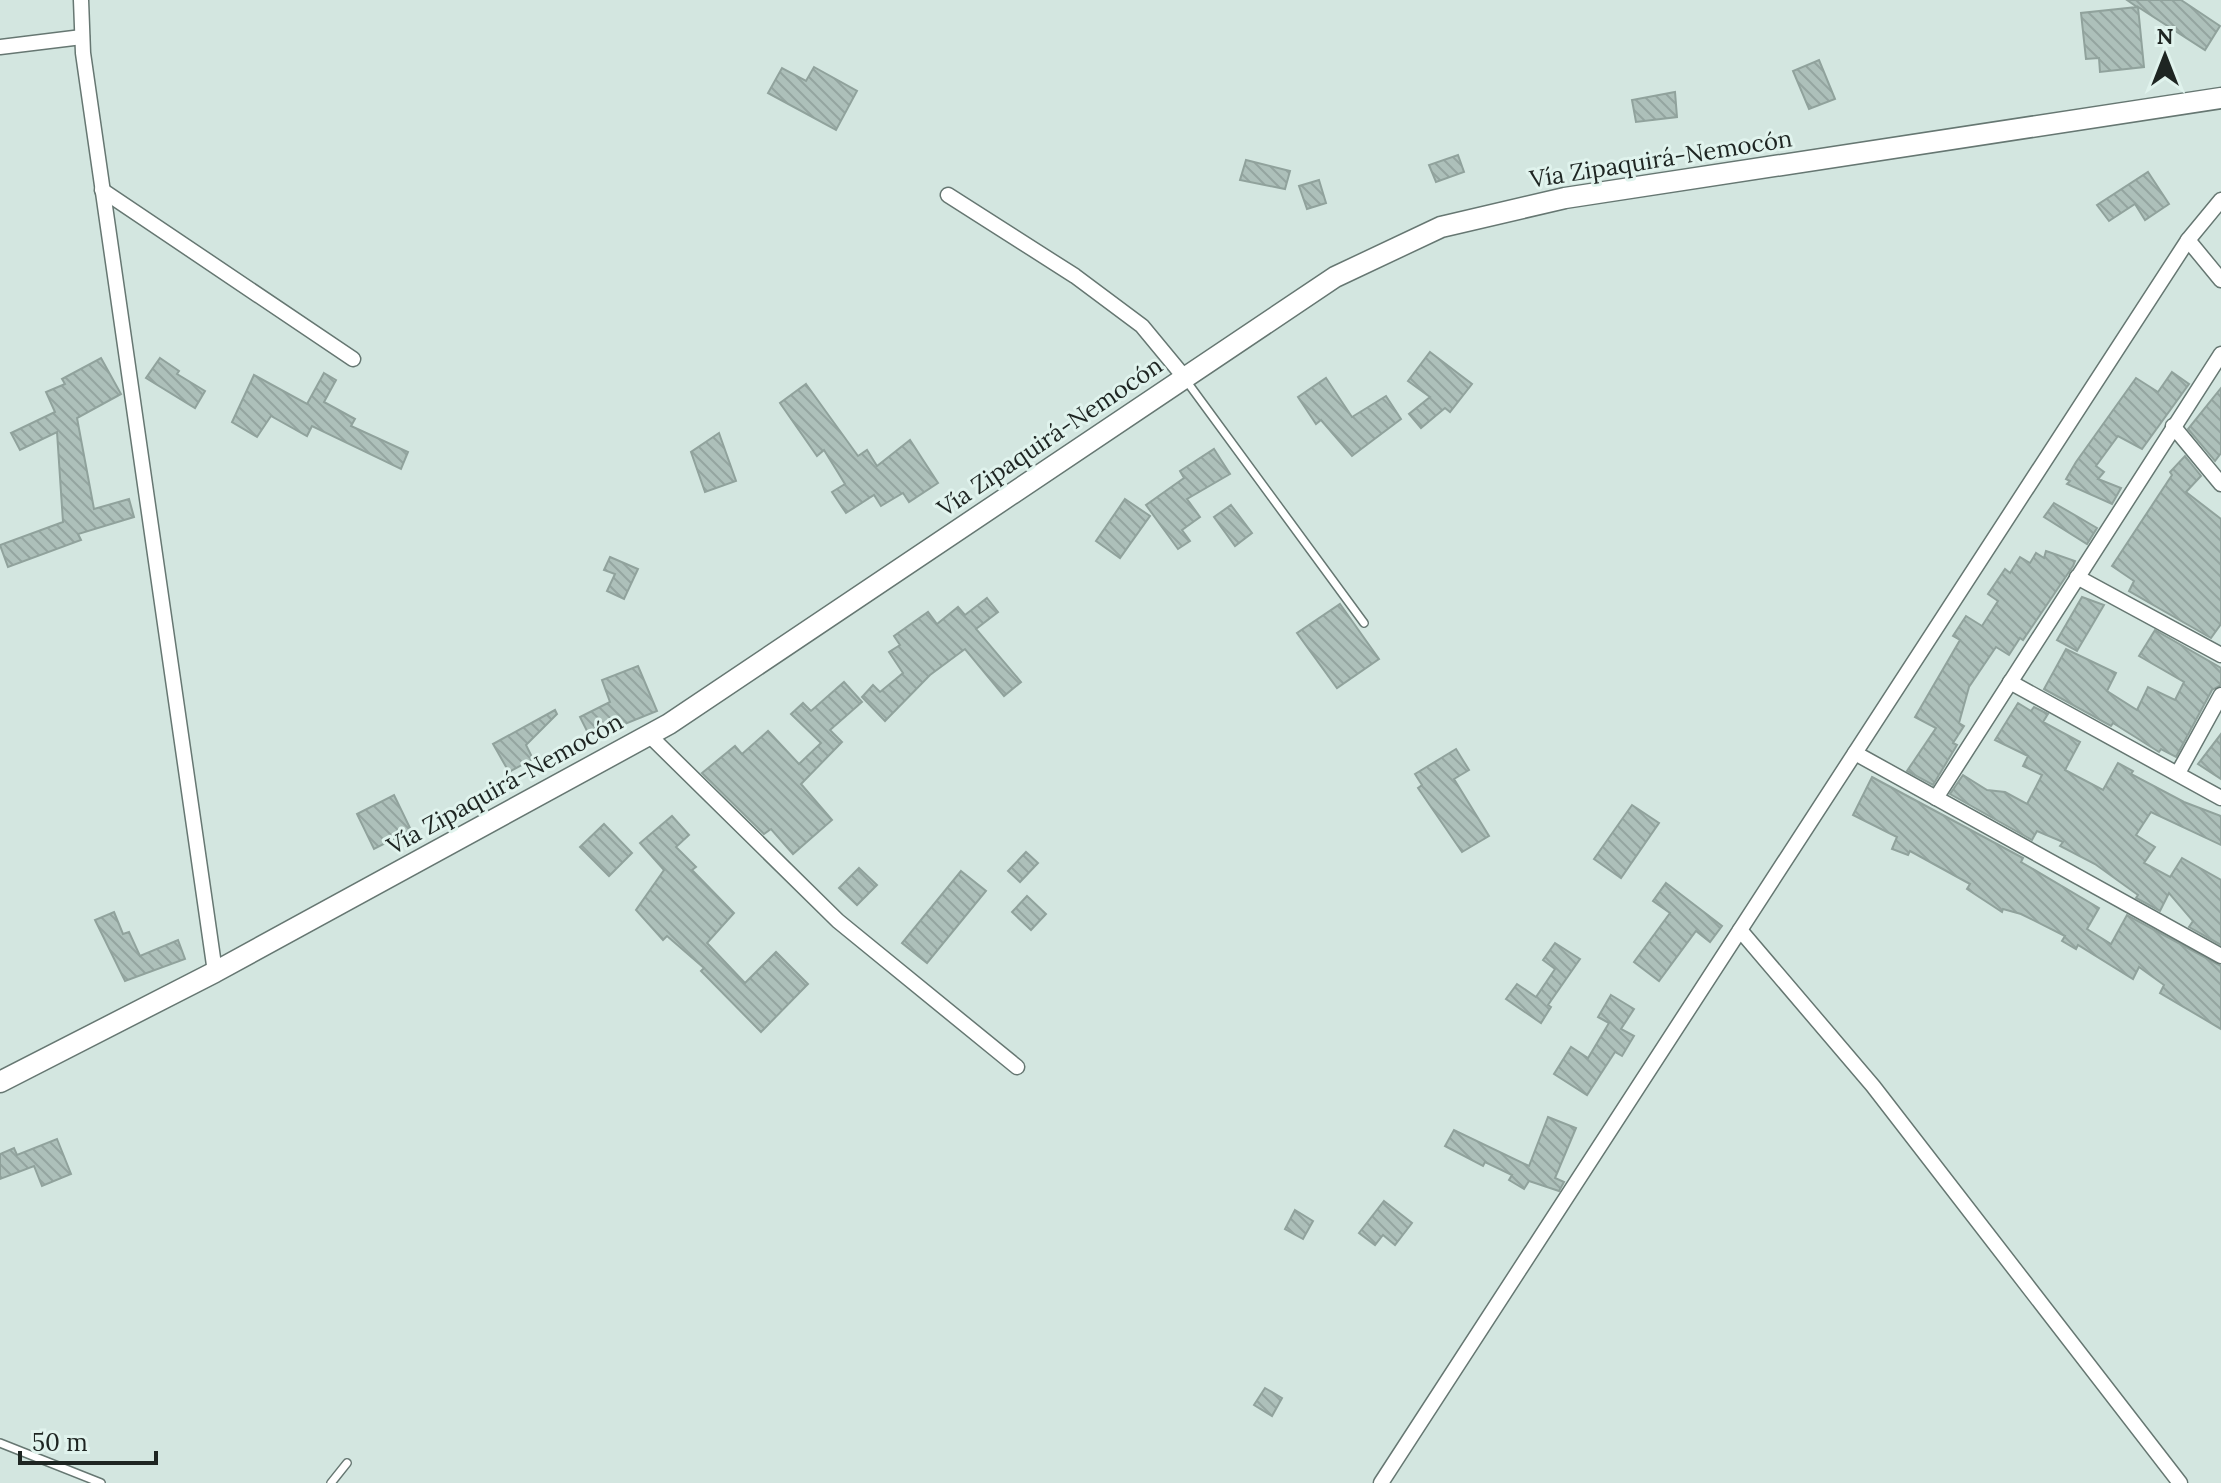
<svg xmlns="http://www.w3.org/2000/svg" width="2221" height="1483" font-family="Lora,serif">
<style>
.building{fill:url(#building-back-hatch);stroke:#90a29c;stroke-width:2}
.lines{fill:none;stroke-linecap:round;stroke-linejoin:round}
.service-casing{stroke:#667772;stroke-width:10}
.minor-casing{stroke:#667772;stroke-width:17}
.secondary-casing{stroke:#667772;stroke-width:23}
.service{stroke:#fff;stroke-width:7}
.minor{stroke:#fff;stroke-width:14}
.secondary{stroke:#fff;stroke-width:20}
.labels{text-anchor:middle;stroke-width:6;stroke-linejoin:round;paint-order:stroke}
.street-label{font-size:24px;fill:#1e2522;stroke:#e0f3ed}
</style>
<defs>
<pattern id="building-back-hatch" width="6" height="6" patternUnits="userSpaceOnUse" patternTransform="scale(2)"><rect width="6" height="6" fill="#adc0ba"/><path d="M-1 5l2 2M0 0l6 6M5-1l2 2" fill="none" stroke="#94a5a0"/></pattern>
</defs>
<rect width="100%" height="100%" fill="#d3e6e0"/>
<!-- building -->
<g class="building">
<polygon points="2127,0 2181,0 2220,26 2205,50 2138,7 2144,67 2100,72 2099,58 2086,59 2081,13 2137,7"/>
<polygon points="1819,60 1835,99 1809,109 1793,71"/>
<polygon points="814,67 857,91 836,130 768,93 782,68 806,81"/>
<polygon points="1675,92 1677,117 1636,122 1632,100"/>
<polygon points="1458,155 1464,172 1436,182 1429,165"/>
<polygon points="1246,160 1290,171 1285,189 1240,180"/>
<polygon points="2148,172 2169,204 2145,220 2135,204 2109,221 2097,205"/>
<polygon points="1319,180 1326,203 1307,209 1299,186"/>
<polygon points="1430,352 1472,384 1450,412 1445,408 1421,428 1409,414 1430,397 1408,381"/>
<polygon points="101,358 121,394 77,418 94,509 129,499 134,517 78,534 81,540 8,567 0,545 63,522 57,432 20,450 11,433 55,412 46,392 65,384 62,379"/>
<polygon points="160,358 179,371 177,374 205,391 195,408 146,378"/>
<polygon points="2172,372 2189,384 2142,449 2118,436 2096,466 2104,472 2098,479 2121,488 2112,504 2067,484 2070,481 2066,479 2076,462 2136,378 2158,392"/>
<polygon points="324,373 336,380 324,402 355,419 351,426 408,452 401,469 312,426 307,436 271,416 257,437 232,422 254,375 307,404"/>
<polygon points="1326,378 1352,417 1386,396 1401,419 1352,456 1321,420 1316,424 1298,397"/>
<polygon points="806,384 858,456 867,450 877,466 910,440 938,483 909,502 903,493 881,506 874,495 846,513 832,492 845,484 824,450 817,456 780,403"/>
<polygon points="2221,388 2221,453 2215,461 2188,429"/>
<polygon points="719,433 736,481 705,492 691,452"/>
<polygon points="1214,449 1230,474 1187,499 1200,517 1182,530 1190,541 1178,549 1146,505 1184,478 1180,471"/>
<polygon points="2185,456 2201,476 2186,492 2221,519 2221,624 2211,638 2129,591 2134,581 2112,566 2172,475 2170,472"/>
<polygon points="1125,499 1150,516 1120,558 1096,541"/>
<polygon points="2054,503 2097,528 2087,544 2044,517"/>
<polygon points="1231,505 1252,533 1235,546 1214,517"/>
<polygon points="2046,551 2075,561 2073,566 2023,640 2020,638 2009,655 1996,647 1969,687 1959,723 1964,726 1953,743 1957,745 1933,785 1907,771 1936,728 1915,717 1960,640 1953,636 1966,616 1982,626 1998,601 1988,594 2005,569 2010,573 2020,557 2030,563 2036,553 2044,558"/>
<polygon points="610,557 638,569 624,599 607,591 615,574 604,570"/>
<polygon points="2082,597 2104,605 2077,651 2057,640"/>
<polygon points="987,598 998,612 976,629 1021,682 1004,696 965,649 930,675 885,721 862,697 873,685 880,692 903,673 889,652 900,645 894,636 928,612 937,624 958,607 965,615"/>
<polygon points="1340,604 1379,659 1337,688 1297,633"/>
<polygon points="2155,630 2221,668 2221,685 2212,690 2176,757 2161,749 2159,752 2113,723 2111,726 2044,689 2066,649 2116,673 2107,691 2137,710 2148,687 2175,700 2184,682 2139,656"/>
<polygon points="638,666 657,711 620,726 618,720 589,735 580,717 610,702 602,680"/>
<polygon points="844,682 862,702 830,730 842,742 801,784 832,820 793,854 771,829 764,834 702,773 735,746 742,754 768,731 799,764 821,743 791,714 803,703 811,711"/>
<polygon points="2018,703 2031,711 2034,707 2048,714 2043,722 2080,742 2065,770 2103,790 2118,763 2133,771 2131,774 2184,802 2221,816 2221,845 2151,812 2136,835 2155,847 2144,863 2170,877 2182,858 2221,880 2221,945 2189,927 2193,921 2169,893 2160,911 2136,898 2138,895 2095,864 2060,846 2063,842 2037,831 2032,840 1950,794 1963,775 1987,790 2005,792 2027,804 2042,775 2023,766 2028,756 1995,740"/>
<polygon points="555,710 557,714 526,745 533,759 509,772 493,744"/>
<polygon points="2221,734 2221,779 2198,764"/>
<polygon points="1456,749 1469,770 1454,779 1489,836 1462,852 1418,788 1422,785 1415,774"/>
<polygon points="1872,777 2023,858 2021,862 2099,908 2087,929 2111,944 2127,915 2221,966 2221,1029 2160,993 2164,985 2139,967 2133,979 2078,945 2076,949 2062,941 2065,936 2021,914 2003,909 2002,912 1967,889 1970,884 1910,851 1908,855 1892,849 1897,837 1853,815"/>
<polygon points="394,795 411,830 374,849 357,814"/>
<polygon points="1632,805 1659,823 1621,878 1594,859"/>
<polygon points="672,816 689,835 676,847 696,867 692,870 734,913 707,943 745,983 776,952 808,984 761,1032 701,971 704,968 667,936 663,940 636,910 664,870 640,843"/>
<polygon points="604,824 632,853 609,876 580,847"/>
<polygon points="1026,852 1038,863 1020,882 1008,871"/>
<polygon points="859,868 877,885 857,905 839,888"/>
<polygon points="961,871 986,891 927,963 902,943"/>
<polygon points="1666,883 1722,926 1710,942 1696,931 1659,981 1634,962 1670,913 1653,901"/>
<polygon points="1027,896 1046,914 1031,930 1012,912"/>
<polygon points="114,912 123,934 129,932 140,956 178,940 185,959 125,981 95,920"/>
<polygon points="1555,943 1580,959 1548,1005 1551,1007 1541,1023 1506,999 1517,984 1536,997 1555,969 1543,960"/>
<polygon points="1611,995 1634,1009 1621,1029 1634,1036 1622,1056 1615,1052 1587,1095 1554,1074 1571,1047 1588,1058 1609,1023 1598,1017"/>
<polygon points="1548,1117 1576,1128 1555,1178 1564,1182 1559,1191 1529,1181 1524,1189 1509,1180 1512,1175 1485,1162 1483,1166 1445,1146 1454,1130 1529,1166"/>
<polygon points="57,1139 71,1174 42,1186 34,1166 0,1179 0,1154 14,1148 17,1155"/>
<polygon points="1384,1201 1412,1223 1395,1245 1383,1235 1375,1245 1359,1233"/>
<polygon points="1295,1210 1313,1221 1303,1239 1285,1229"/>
<polygon points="1265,1388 1282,1398 1272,1416 1254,1405"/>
</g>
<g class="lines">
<defs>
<g id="service">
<polyline points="1185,379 1364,623"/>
<polyline points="0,1443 101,1483"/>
<polyline points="331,1483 347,1463"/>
</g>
<g id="minor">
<polyline points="81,0 83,53 215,972"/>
<polyline points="0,47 82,37"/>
<polyline points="102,190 353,359"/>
<polyline points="948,195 1075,276 1142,326 1185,378"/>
<polyline points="2188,240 2221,280"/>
<polyline points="2173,426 2221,484"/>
<polyline points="2077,577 2221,655"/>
<polyline points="2010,682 2221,798"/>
<polyline points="649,735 838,921 1017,1067"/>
<polyline points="1855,753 2221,956"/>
<polyline points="2178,773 2221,695"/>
<polyline points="1936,798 2221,354"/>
<polyline points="1740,930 1873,1086 2180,1483"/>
<polyline points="1381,1483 2188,240 2221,200"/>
</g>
<polyline id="secondary" points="0,1082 215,972 669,724 1335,277 1441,227 1565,198 2221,98"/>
</defs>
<!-- service casing -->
<use href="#service" class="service-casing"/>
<!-- minor casing -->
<use href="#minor" class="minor-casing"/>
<!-- secondary casing -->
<use href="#secondary" class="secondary-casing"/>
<!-- service -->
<use href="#service" class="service"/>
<!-- minor -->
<use href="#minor" class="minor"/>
<!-- secondary -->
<use href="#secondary" class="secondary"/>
</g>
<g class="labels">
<!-- street labels -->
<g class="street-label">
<text transform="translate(1661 159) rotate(-9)" y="8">Vía Zipaquirá-Nemocón</text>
<text transform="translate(1050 437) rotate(-34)" y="8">Vía Zipaquirá-Nemocón</text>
<text transform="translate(505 784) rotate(-29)" y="8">Vía Zipaquirá-Nemocón</text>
</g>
</g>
<!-- north arrow -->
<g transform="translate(2165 56)" stroke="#e0f3ed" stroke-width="6" paint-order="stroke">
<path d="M0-6L14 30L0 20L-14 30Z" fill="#1e2522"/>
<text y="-12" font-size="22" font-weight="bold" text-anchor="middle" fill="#1e2522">N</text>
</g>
<!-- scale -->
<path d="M20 1451v12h136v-12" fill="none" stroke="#1e2522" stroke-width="4"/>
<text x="32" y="1451" font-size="24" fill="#1e2522" stroke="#e0f3ed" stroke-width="6" paint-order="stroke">50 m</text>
</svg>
